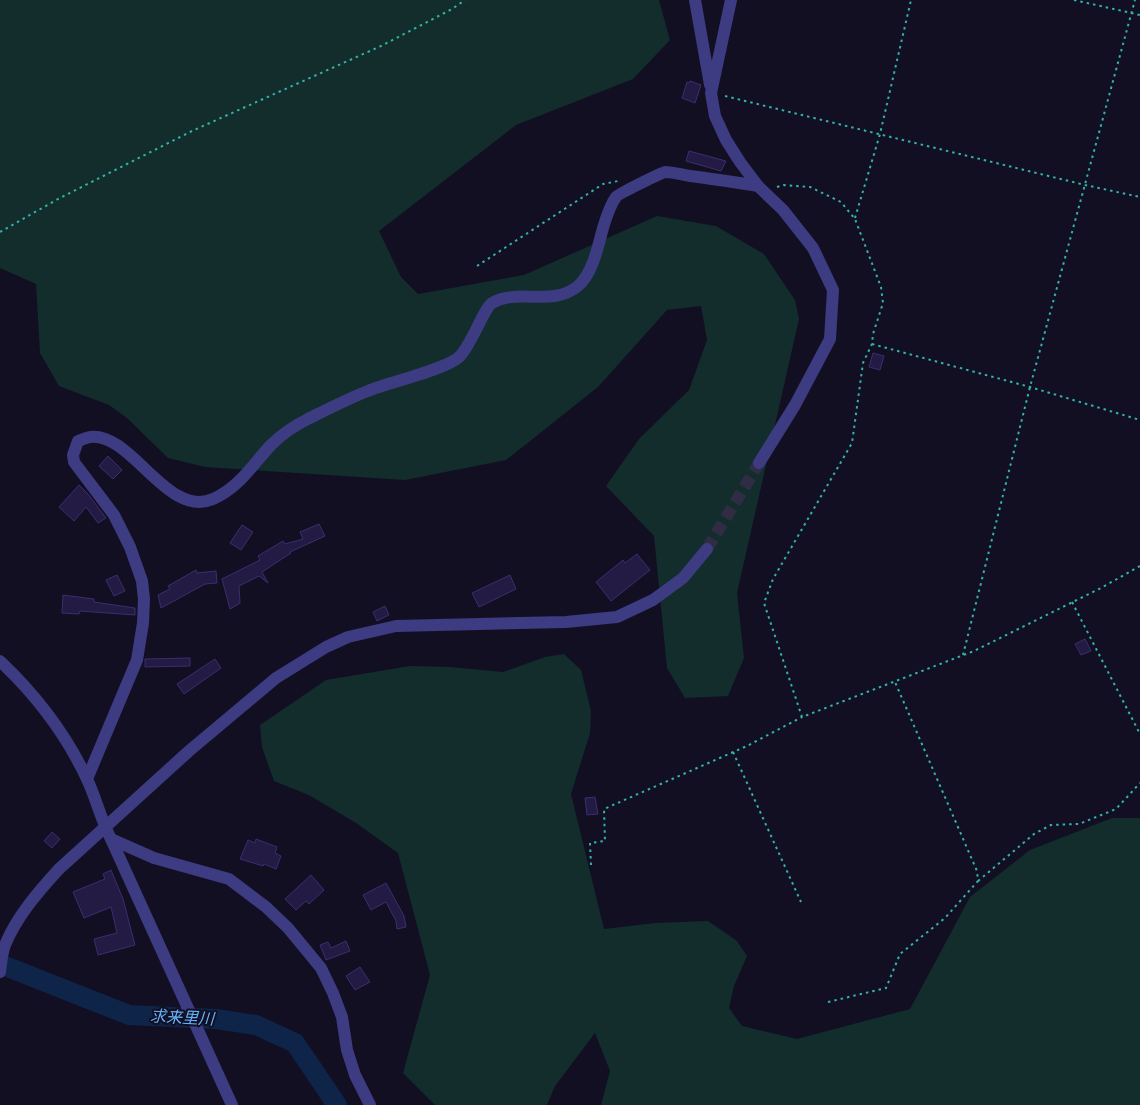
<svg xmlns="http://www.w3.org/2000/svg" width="1140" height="1105" font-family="Arial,'Noto Sans JP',sans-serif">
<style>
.green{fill:#122d2c}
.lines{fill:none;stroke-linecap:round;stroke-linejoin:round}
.river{stroke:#0e2448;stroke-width:20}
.building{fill:#231b44;stroke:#3b2e6f}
.minor-tunnel{stroke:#302c44;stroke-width:12;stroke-dasharray:12 6;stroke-linecap:butt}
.path{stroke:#31b3ab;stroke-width:2;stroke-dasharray:2.5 4;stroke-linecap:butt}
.minor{stroke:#3d3b81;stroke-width:12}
.labels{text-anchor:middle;stroke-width:4;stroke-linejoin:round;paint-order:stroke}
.water-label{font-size:16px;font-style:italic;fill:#62b5fc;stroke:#120f23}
</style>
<rect width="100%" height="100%" fill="#120f23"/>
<!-- green -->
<g class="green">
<polygon points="0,0 659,0 670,40 633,79 516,125 379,231 401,277 418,294 524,275 657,216 716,226 764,254 795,300 799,319 737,593 744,658 728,696 685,698 667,668 654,536 606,486 639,439 689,390 707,340 701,306 667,310 598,387 506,460 405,480 205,467 168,458 127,418 109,405 59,386 40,353 36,284 0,268"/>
<polygon points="564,654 581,670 591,711 590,733 571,794 604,929 655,923 708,921 737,941 747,956 734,986 729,1008 742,1026 797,1039 910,1009 970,897 1030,850 1112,818 1140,818 1140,1105 601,1105 610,1071 595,1033 555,1086 547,1105 435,1105 403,1073 430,975 398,853 356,823 309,795 274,781 262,747 260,725 326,680 410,666 451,667 503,672 545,657"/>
</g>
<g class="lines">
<!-- river -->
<polyline class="river" points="0,964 129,1015 216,1019 256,1025 295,1043 337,1105"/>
</g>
<!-- building -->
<g class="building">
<polygon points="690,81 701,85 695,103 682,98 687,82 689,83"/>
<polygon points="689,151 726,161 721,171 686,161"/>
<polygon points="873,353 884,356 880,370 869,367"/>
<polygon points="108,456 122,470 113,479 99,466"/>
<polygon points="79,485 88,494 106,518 98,523 86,507 74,521 59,507"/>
<polygon points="319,524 325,536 290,552 291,553 262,572 268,583 259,576 239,586 240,603 230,609 222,579 260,560 258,556 283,541 285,544 303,539 300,532"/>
<polygon points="242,525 253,532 241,550 230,543"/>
<polygon points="637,554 650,570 611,601 596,582 623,560 625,563"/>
<polygon points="196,570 197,573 216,571 217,583 205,584 161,608 158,595 170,589 168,586"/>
<polygon points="117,575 125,591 114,596 106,580"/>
<polygon points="510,575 516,589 479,607 472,593"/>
<polygon points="63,595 94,599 94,602 135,608 135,615 80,611 79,614 62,613"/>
<polygon points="385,606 389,615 377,621 373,612"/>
<polygon points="1085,639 1091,651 1081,655 1075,644"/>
<polygon points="190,658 190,666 145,667 145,659"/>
<polygon points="215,659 221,668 184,694 177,684"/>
<polygon points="595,797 598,814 587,815 585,798"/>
<polygon points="52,832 60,839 52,848 44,841"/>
<polygon points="256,839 277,847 275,853 281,856 276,869 264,864 263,866 240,859 248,840 255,843"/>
<polygon points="111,870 123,899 135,945 98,955 94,939 117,933 111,907 84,918 73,892 105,879 103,874"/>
<polygon points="311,875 324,890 309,904 306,901 296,910 285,899"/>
<polygon points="386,883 404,916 406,927 397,929 396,921 386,902 371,910 363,895"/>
<polygon points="346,941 350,951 326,960 320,945 328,942 331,948"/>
<polygon points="360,967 370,982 355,990 346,976"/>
</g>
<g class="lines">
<!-- minor-tunnel -->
<polyline class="minor-tunnel" points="707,549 759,463"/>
<!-- path -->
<g class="path">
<polyline points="1074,0 1140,15"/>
<polyline points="725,96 1085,185 1140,197"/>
<polyline points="777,187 784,185 810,187 841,202 855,219 881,287 883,303 873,334 872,344 863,363 852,443 773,579 764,603 802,717 974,651 1101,588 1140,566"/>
<polyline points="855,218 880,134 911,0"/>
<polyline points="0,232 58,199 192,131 381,46 452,9 465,0"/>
<polyline points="477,266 603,184 618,181"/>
<polyline points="872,344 1030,387 1140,420"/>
<polyline points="1072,602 1140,734"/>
<polyline points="963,655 1030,387 1135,0"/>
<polyline points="733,752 801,902"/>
<polyline points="591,865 590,843 605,841 604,809 747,746 802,717"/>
<polyline points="978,881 1034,834 1051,825 1079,824 1116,809 1140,783"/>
<polyline points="828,1002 886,988 900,954 945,918 978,881 977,871 895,682"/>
</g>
<!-- minor -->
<g class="minor">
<polyline points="695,0 710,85"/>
<polyline points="731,0 711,93 715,116 726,140 740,162 758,186 783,210 813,248 833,290 830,339 795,405 759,463"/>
<path d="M 0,661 C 36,695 66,734 87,779 C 96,798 101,820 111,839 L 232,1105"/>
<path d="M 87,779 L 137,660 L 143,623 L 144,599 L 142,581 L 130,547 L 114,515 L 74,462 L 73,455 L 78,441 C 82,440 87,437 90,437 C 132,432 167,519 213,499 C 239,488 253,464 271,445 C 281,435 294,426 306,420 C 326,410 347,399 368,391 C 387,383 447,369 459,357 C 471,346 484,308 492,303 C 518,288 553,307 578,286 C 593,273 598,246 603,228 C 606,218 610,205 616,197 C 618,194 661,173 665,172 C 673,172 683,175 690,176 C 713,179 735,182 758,186"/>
<polyline points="111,839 154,858 229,879 266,907 288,928 321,968 333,993 342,1017 347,1050 355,1075 370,1105"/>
<path d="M 0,972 C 1,963 2,953 5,945 C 17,916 38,892 59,869 L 189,751 L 276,678 L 326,647 L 348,637 L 396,626 L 566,622 L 617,617 L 653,600 L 683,578 L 707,549"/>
</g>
</g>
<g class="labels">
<!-- water labels -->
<g class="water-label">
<text transform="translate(182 1017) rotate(3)" y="6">求来里川</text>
</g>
</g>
</svg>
